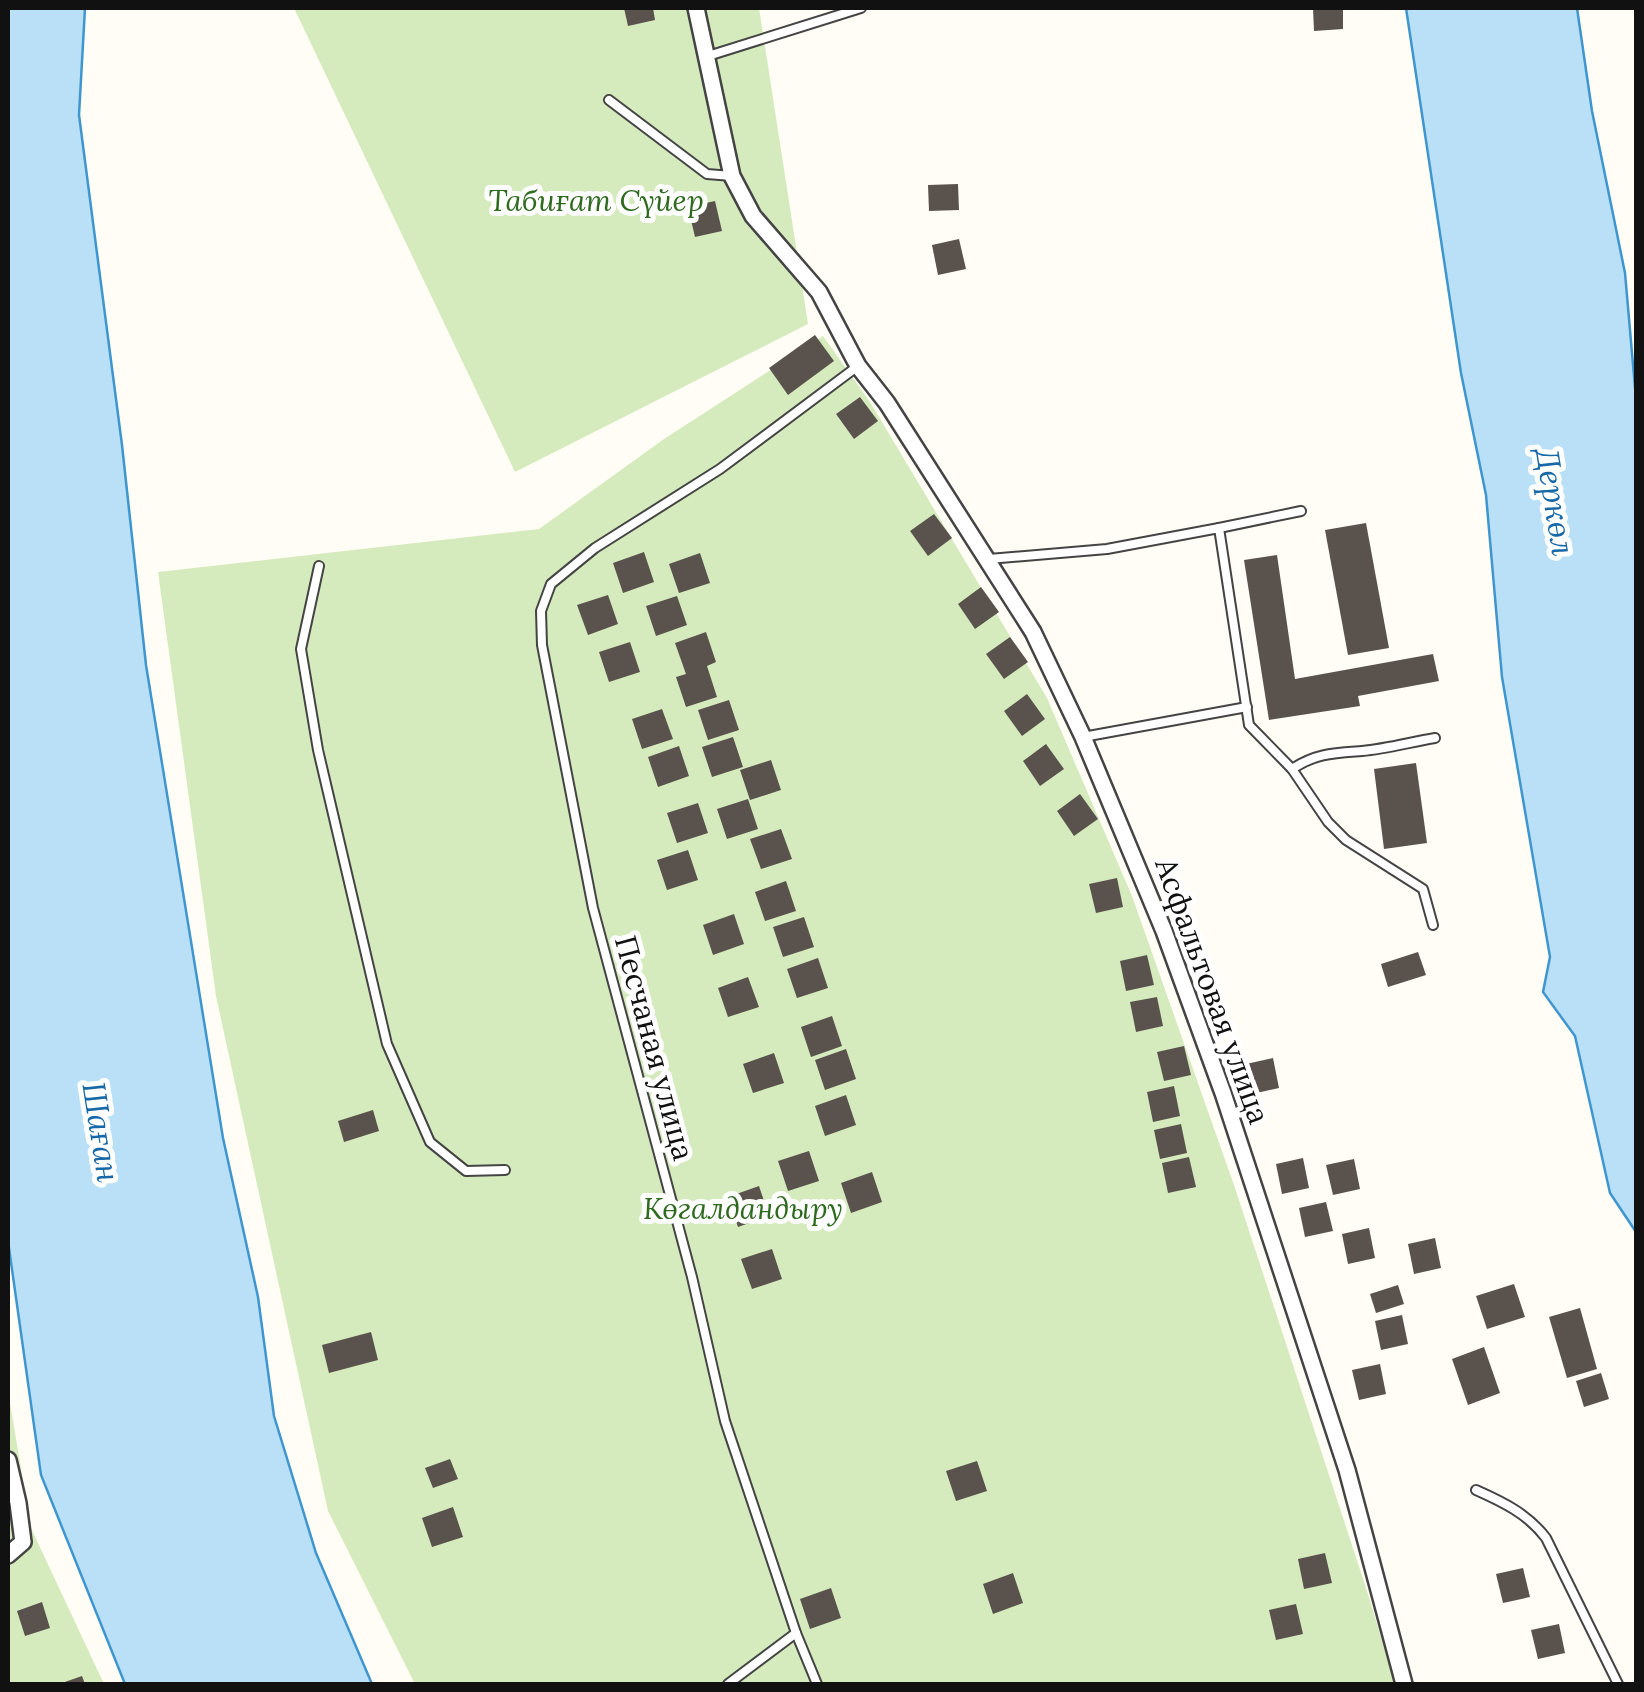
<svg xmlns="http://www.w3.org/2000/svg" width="1644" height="1692" font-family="Lora,serif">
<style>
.green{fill:#d5ebbd}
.water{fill:#b9e0f7;stroke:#3f96cf;stroke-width:2.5}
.building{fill:#5a524d}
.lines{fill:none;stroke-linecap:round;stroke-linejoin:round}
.lane-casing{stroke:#444;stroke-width:12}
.street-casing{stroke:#444;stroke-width:20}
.lane{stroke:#fff;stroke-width:8}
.street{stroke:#fff;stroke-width:15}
.labels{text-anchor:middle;stroke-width:10;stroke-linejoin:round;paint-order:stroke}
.park-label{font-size:30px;font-style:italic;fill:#2f6b1f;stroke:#fff}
.street-label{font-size:30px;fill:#111;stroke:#fff}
.water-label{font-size:32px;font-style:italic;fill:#1768a6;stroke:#fff}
</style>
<rect width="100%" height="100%" fill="#fffdf5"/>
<!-- green -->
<g class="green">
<polygon points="294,8 759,8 808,324 515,472"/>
<polygon points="823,336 870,402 1047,698 1132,896 1235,1188 1368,1594 1395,1684 415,1684 328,1511 216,996 158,572 539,529 664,439"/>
<polygon points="8,1391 31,1528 104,1684 8,1684"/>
</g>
<!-- water -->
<g class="water">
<polygon points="8,8 85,8 79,115 122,445 146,665 223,1138 258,1297 274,1416 316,1553 372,1684 125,1684 41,1475 8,1241"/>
<polygon points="1406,8 1577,8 1592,111 1625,273 1636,399 1636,1232 1610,1193 1575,1036 1543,992 1550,957 1502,677 1486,495 1461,373"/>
</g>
<!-- building -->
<g class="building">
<polygon points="624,8 653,8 655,20 628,26"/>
<polygon points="1313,8 1343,8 1343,29 1314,31"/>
<polygon points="958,184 959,210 929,211 928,185"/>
<polygon points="715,201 722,231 695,237 688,207"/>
<polygon points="959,239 966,269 938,275 932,245"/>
<polygon points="815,335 834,361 788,395 769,368"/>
<polygon points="860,397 878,421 854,439 836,414"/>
<polygon points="934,514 952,538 928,556 910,531"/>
<polygon points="1366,523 1389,648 1348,655 1325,530"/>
<polygon points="644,552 654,582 623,593 613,563"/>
<polygon points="700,553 710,583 679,593 669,564"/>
<polygon points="1277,555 1295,679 1433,654 1439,681 1358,696 1360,706 1269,720 1244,560"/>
<polygon points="981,587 999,612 975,629 958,604"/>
<polygon points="608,595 618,624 588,635 577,605"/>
<polygon points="677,596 687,625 656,636 646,606"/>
<polygon points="706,632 716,662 707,666 717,697 686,707 676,677 686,674 675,643"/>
<polygon points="1010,637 1028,662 1004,679 986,654"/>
<polygon points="630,642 640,672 609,682 599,652"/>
<polygon points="1027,694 1045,719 1022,736 1004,711"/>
<polygon points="729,700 739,730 708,740 698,710"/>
<polygon points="662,709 673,739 642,749 632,719"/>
<polygon points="733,737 743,767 712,777 702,747"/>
<polygon points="1046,744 1064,769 1040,786 1023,761"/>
<polygon points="679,746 689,776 658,787 648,757"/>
<polygon points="771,760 781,790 750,800 740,770"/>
<polygon points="1416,763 1427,843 1384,849 1374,769"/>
<polygon points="1080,794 1098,819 1074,836 1057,811"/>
<polygon points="748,799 758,829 727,839 717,809"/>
<polygon points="698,803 708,833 677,843 667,813"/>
<polygon points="781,829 792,859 761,869 750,839"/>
<polygon points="688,850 698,880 667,890 657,860"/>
<polygon points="1117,878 1123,907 1096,913 1089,884"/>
<polygon points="786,881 796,911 765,921 755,892"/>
<polygon points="734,914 744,944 713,955 703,925"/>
<polygon points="804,917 814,947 783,957 773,927"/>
<polygon points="1418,952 1426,975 1388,987 1381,964"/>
<polygon points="1147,955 1154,985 1126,991 1120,961"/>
<polygon points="818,958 828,988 797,998 787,969"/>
<polygon points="748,977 759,1007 728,1017 718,988"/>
<polygon points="1157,997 1163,1026 1136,1032 1130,1002"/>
<polygon points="832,1016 842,1046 811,1057 801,1027"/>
<polygon points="1184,1046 1191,1075 1164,1081 1157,1052"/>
<polygon points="846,1049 856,1079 825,1090 815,1060"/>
<polygon points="774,1053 784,1083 753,1093 743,1064"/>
<polygon points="1273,1058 1279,1088 1252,1094 1246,1064"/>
<polygon points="1174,1086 1180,1116 1153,1122 1147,1092"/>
<polygon points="846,1095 856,1125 825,1136 815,1106"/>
<polygon points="373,1110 379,1131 344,1142 338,1121"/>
<polygon points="1181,1124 1187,1153 1160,1159 1154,1130"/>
<polygon points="809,1151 819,1181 788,1191 778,1161"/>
<polygon points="1189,1157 1196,1187 1168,1193 1162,1163"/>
<polygon points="1303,1158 1309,1188 1282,1194 1276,1164"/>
<polygon points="1354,1159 1360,1189 1333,1195 1326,1165"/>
<polygon points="872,1172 882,1202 851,1213 841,1183"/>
<polygon points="759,1186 769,1216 738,1227 728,1197"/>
<polygon points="1326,1202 1333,1231 1305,1237 1299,1208"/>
<polygon points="1369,1228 1375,1258 1348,1264 1342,1234"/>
<polygon points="1435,1238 1441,1268 1414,1274 1408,1244"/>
<polygon points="772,1249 782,1279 752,1289 741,1259"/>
<polygon points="1514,1284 1525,1317 1487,1329 1476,1296"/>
<polygon points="1398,1285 1404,1304 1376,1313 1370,1294"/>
<polygon points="1580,1308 1597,1369 1567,1378 1549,1317"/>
<polygon points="1402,1315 1408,1344 1381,1350 1375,1321"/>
<polygon points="371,1332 378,1360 329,1373 322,1345"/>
<polygon points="1484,1347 1500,1393 1468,1405 1452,1359"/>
<polygon points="1380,1364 1386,1394 1359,1400 1352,1370"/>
<polygon points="1601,1373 1609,1399 1584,1407 1576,1381"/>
<polygon points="450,1459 458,1479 433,1488 425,1468"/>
<polygon points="977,1461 987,1491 956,1501 946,1471"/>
<polygon points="453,1507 463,1537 432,1547 422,1518"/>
<polygon points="1325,1553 1332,1583 1304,1589 1298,1559"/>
<polygon points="1523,1568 1530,1597 1503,1603 1496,1574"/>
<polygon points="1013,1573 1023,1603 993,1614 983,1584"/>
<polygon points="831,1588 841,1618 810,1629 800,1599"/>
<polygon points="42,1602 50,1628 25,1636 17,1611"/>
<polygon points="1296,1604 1303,1634 1276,1640 1269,1610"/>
<polygon points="1559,1624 1565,1653 1538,1659 1531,1630"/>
<polygon points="82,1676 85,1684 59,1684"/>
</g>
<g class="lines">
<defs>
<g id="lane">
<polyline points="708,56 861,8"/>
<polyline points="609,100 707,174 732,176"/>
<polyline points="1219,528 1301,511"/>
<polyline points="989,559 1107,549 1219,528 1249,725 1292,769 1328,822 1346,840 1423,889 1433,925"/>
<polyline points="319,566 301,649 318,750 387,1044 430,1142 466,1171 505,1170"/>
<polyline points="1083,737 1247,707"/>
<path d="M 1292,769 C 1316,753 1335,753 1362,751 C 1386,749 1411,742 1435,738"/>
<path d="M 1476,1490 C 1503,1502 1528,1514 1546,1538 L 1618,1684"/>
<polyline points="728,1684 796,1633"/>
<polyline points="817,1684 796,1633 725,1421 692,1277 593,908 542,645 541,611 551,584 595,548 720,469 858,366"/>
</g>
<g id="street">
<polyline points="696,8 732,176 753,216 819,292 858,366 887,403 1033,632 1083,737 1164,931 1223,1093 1347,1470 1404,1684"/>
<polyline points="8,1460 18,1503 23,1542 8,1555"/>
</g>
</defs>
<!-- lane casing -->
<use href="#lane" class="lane-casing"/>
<!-- street casing -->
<use href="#street" class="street-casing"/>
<!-- lane -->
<use href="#lane" class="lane"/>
<!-- street -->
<use href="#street" class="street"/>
</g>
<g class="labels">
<!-- park labels -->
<g class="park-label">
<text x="596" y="211">Табиғат Сүйер</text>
<text x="743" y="1219">Көгалдандыру</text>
</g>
<!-- street labels -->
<g class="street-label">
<text transform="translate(1212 991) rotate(70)" y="10">Асфальтовая улица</text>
<text transform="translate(654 1048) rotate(75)" y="10">Песчаная улица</text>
</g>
<!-- water labels -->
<g class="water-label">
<text transform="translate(1555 502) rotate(81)" y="11">Деркөл</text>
<text transform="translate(101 1132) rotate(81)" y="11">Шаған</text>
</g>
</g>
<!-- border -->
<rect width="1644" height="1692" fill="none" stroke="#111111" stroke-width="20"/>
</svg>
